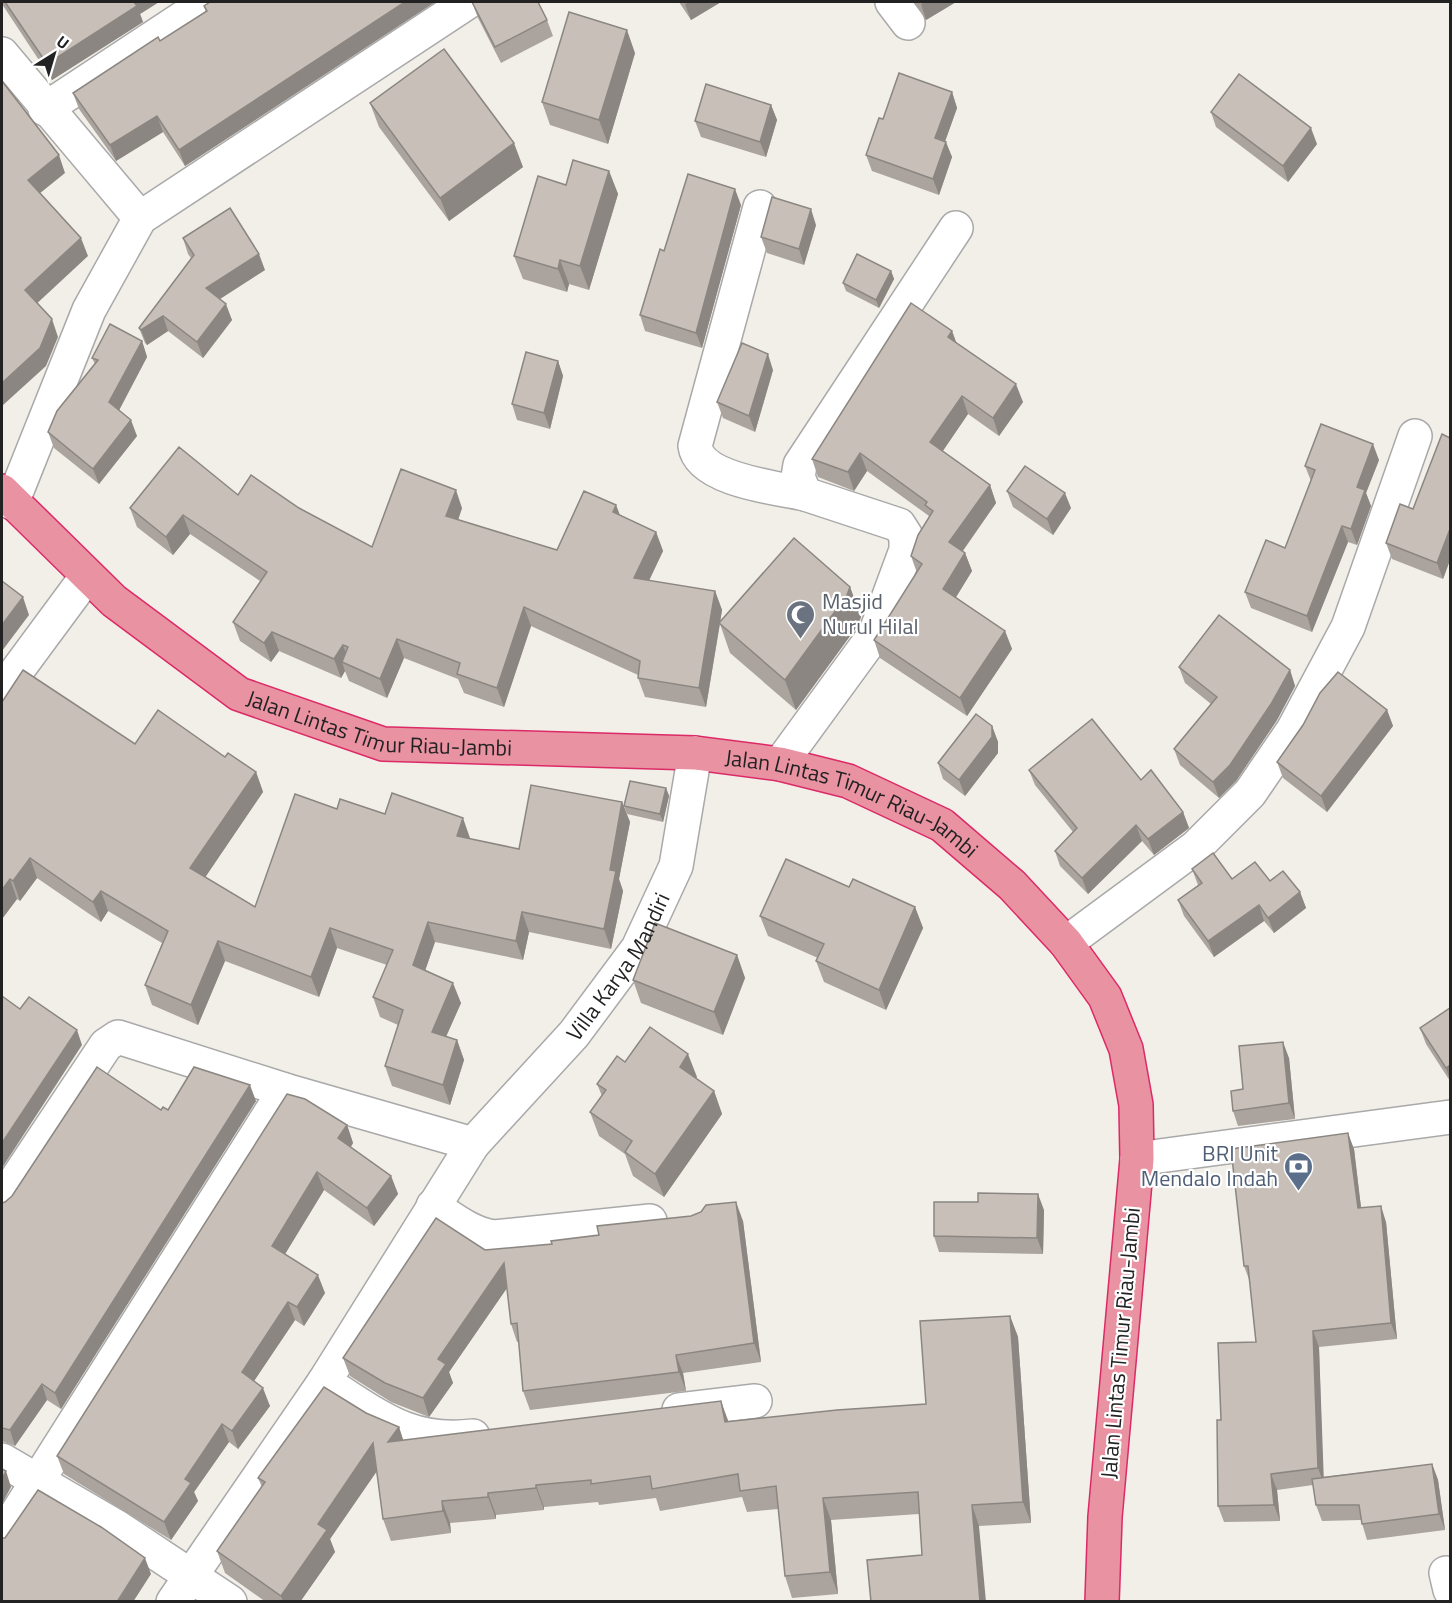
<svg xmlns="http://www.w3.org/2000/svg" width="1452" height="1603" font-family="'Titillium Web',sans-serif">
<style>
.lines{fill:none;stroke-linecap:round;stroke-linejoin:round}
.minor-casing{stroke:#a9a9a9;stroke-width:36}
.highway-casing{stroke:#dc2a67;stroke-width:36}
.minor{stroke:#fff;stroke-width:33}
.highway{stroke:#e892a2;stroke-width:33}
.wall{fill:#aba49e}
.shaded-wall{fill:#8b8681}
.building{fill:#c7bfb8;stroke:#8b8681;stroke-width:1.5}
.labels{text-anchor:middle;stroke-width:4.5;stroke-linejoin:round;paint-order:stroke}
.worship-label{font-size:22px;fill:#5b616d;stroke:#fff;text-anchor:start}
.street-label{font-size:22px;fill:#222;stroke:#fff}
.service-label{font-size:22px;fill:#4e5e75;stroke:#fff;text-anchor:end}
</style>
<rect width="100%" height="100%" fill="#f2efe9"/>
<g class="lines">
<defs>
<g id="minor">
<polyline points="892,2 908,23"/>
<polyline points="2,54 140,218"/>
<polyline points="45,109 207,2"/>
<path d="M 760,207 L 695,446 C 700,480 777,488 805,494"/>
<polyline points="12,503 89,310 140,218 468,2"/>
<polyline points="2,691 87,576"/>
<polyline points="780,764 875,634 906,550 906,536 899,525 805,494 798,477 800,465 956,228"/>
<polyline points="1066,943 1196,847 1250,793 1293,730 1348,627 1415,436"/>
<polyline points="1137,1159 1450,1117"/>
<polyline points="2,1201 106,1045 118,1037 285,1090 473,1144"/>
<path d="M 433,1206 C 452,1218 471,1234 494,1237 L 650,1221"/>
<path d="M 324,1382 C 377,1414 407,1444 473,1436"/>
<polyline points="679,1410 755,1401"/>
<polyline points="2,1460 117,1527 230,1602"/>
<polyline points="2,1537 285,1090"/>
<polyline points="1446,1573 1450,1590"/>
<path id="s1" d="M 173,1602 L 324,1382 L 473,1144 L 574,1034 L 638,948 L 676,866 L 695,753"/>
</g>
<g id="highway">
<path id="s2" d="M 2,491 L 114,601 L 239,694 L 383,744 L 695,753 L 780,764 L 848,781 L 942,825 L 1012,885 L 1066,943 L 1105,997 L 1126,1049 L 1136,1105 L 1137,1159 L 1105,1517 L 1102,1602"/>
</g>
</defs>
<!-- minor casing -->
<use href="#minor" class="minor-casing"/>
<!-- highway casing -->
<use href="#highway" class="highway-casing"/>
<!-- minor -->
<use href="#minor" class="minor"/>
<!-- highway -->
<use href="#highway" class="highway"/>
</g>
<!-- wall -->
<g class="wall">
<polygon points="2,2 159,2 140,14 143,22 52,80 2,4"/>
<polygon points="210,2 435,2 185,166 163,132 116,161 79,109 73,93 160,41 206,12 204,6"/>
<polygon points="472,2 547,20 553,36 501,63 478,18"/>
<polygon points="679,2 721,2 691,20"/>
<polygon points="914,2 956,2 926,20"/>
<polygon points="635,53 608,144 550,125 542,102"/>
<polygon points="952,92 957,108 945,141 952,157 939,195 872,171 866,155 883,119"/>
<polygon points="370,103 523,167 449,221 379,127"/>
<polygon points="771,105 777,120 766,157 701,137 695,121"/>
<polygon points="1211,112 1317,144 1288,182 1216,127"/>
<polygon points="609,171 618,194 589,290 569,284 567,292 523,279 514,256 566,185"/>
<polygon points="741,205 702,348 645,331 640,315 664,251"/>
<polygon points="816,225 804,265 767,253 761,237"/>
<polygon points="183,238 265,270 220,299 232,320 203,358 168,331 147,345 145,343 139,328 191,258 188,254"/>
<polygon points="891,271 894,279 879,308 846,291 843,283"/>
<polygon points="952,331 956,342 1023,402 999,436 968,414 942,452 990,485 996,503 963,551 965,553 972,571 956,597 1005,631 1012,649 967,716 880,658 874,640 917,573 911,556 929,517 929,516 867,471 854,491 818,477 812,459"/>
<polygon points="142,341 147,357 119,410 137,436 99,484 54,448 48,432 95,364 92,358"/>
<polygon points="558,361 563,376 550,429 517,420 512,404"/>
<polygon points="773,370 755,432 723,418 717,402"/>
<polygon points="1450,438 1450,560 1443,579 1392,559 1386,543 1413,509"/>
<polygon points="1379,460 1366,493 1371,506 1357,545 1348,542 1312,632 1251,608 1245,592 1285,548 1311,481 1305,466"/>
<polygon points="1007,491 1071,508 1053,535 1013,507"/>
<polygon points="238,495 299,508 372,547 462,508 458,520 557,550 616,505 620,515 656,532 663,551 649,581 715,591 722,610 720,623 850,587 861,617 858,625 796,710 730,653 720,624 706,707 645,697 638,678 638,675 531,626 504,707 464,693 458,679 404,658 387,698 349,681 345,671 341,678 279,651 271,662 240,641 233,622 260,581 190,534 173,555 137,527 130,508"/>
<polygon points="1179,667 1290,670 1295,686 1277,720 1236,781 1219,798 1180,765 1174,749 1211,704 1185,683"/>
<polygon points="2,702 135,744 225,757 256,772 263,792 205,877 255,907 337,809 385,814 470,838 470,839 519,849 622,802 630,822 619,879 623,891 611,949 529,932 523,960 435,942 425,971 461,1003 446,1037 457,1040 464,1060 450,1105 392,1086 385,1066 398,1025 380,1017 373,997 387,965 337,948 319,997 225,961 198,1025 152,1005 145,985 162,943 108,911 101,922 37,878 20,901 17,899 2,919"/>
<polygon points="1387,710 1393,726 1327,812 1283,778 1277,762"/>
<polygon points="992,726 998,742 998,753 965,796 943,779 938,763"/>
<polygon points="1029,770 1141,780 1183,812 1189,828 1154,855 1142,841 1088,894 1060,866 1055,851 1073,832 1035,785"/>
<polygon points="666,788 669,796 663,822 627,814 624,806"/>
<polygon points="1192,869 1232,879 1270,881 1300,892 1306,908 1274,933 1264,921 1214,957 1184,916 1178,900 1198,885"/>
<polygon points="849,887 915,907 923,928 886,1010 824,982 816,961 818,958 768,936 760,916"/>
<polygon points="737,955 745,978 723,1035 641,1003 633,980"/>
<polygon points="1450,1008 1450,1081 1426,1044 1420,1028"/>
<polygon points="1289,1058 1295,1119 1238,1126 1233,1111 1243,1089"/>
<polygon points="625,1062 697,1077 696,1078 714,1091 722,1114 664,1197 633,1176 625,1154 599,1136 590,1112 602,1096 597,1084"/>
<polygon points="256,1101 61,1409 47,1400 15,1446 2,1441 2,1203 5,1202 161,1110 168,1110"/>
<polygon points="347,1125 353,1143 351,1147 391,1176 398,1194 374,1226 324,1190 285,1254 325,1293 304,1326 295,1320 254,1381 270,1406 238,1449 229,1442 194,1492 198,1501 171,1540 64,1474 57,1456"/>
<polygon points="1354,1149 1361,1208 1386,1222 1397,1339 1319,1347 1323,1477 1432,1464 1438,1480 1445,1530 1367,1540 1361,1520 1322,1521 1316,1505 1313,1485 1277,1490 1280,1521 1224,1522 1218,1506 1221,1420 1256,1342 1250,1282 1244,1266"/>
<polygon points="978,1202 1044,1210 1043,1254 939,1252 934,1236"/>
<polygon points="743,1221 761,1362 683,1373 686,1391 530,1410 523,1391 519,1342 517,1342 511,1324 507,1288 449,1372 453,1383 429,1417 391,1402 350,1376 343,1358 485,1250 552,1244"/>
<polygon points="1010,1316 1018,1337 1031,1523 979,1526 922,1555 919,1514 831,1520 838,1594 792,1598 785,1576 778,1509 747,1512 742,1497 660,1511 656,1498 599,1505 598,1502 544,1507 544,1510 496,1515 496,1519 450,1523 451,1533 391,1541 383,1519 377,1471 330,1539 335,1552 300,1602 266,1602 225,1573 217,1551 262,1487 258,1478 366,1413 399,1427 403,1440 729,1422 926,1404"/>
</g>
<!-- shaded-wall -->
<g class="shaded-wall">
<polygon points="133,2 159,2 140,14 143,22 52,80 47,64"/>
<polygon points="405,2 435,2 185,166 179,150"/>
<polygon points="690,2 721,2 691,20 685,4"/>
<polygon points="925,2 956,2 926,20 921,4"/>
<polygon points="627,30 635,53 608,144 599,120"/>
<polygon points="952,92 957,108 941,153 935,138"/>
<polygon points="771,105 777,120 766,157 760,142"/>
<polygon points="157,116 163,132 116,161 110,145"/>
<polygon points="1311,128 1317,144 1288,182 1283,166"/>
<polygon points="946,142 952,157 939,195 933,179"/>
<polygon points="514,143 523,167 449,221 440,198"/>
<polygon points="59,155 65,173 34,198 28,180"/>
<polygon points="609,171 618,194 589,290 580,266"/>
<polygon points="735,189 741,205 702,348 696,333"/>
<polygon points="811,209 816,225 804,265 799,249"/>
<polygon points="81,238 88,256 32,308 25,290"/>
<polygon points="259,254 265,270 212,304 206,288"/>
<polygon points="560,260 569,284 567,292 558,269"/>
<polygon points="891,271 894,279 879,308 876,300"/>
<polygon points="226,304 232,320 203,358 197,342"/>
<polygon points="163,316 168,331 147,345 141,330"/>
<polygon points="52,319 58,337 46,366 2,406 2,383"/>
<polygon points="952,331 959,350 948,337"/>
<polygon points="142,341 147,357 115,418 109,402"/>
<polygon points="768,354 773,370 755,432 749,416"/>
<polygon points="558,361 563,376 550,429 544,413"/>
<polygon points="1016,384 1023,402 999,436 993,418"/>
<polygon points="962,396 968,414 936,461 930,442"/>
<polygon points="131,420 137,436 99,484 93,469"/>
<polygon points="1373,444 1379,460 1366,493 1371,506 1357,545 1351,529 1357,487"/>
<polygon points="860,453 867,471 854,491 848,472"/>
<polygon points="990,485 996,503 956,560 949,542"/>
<polygon points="456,490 462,508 453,535 446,516"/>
<polygon points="1065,493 1071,508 1053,535 1047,519"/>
<polygon points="616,505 623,524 613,512"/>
<polygon points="183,515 190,534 173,555 166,537"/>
<polygon points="1342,526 1348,542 1312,632 1307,616"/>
<polygon points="1450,529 1450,560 1443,579 1437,563"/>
<polygon points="656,532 663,551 641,597 634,578"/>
<polygon points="965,553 972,571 950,607 943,589"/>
<polygon points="850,587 861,617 858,625 796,710 785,680"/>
<polygon points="715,591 722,610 706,707 699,688"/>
<polygon points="23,597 29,615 2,651 2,625"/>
<polygon points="524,607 531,626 504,707 497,688"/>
<polygon points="1005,631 1012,649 967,716 960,698"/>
<polygon points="272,632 279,651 271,662 264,643"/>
<polygon points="397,639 404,658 387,698 380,679"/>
<polygon points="343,645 350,664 342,662 345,671 341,678 334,659"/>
<polygon points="1290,670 1295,686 1277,720 1236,781 1219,798 1213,782"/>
<polygon points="1387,710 1393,726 1327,812 1321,796"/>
<polygon points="992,726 998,742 998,753 965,796 959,780"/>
<polygon points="256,772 263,792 198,888 190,868"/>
<polygon points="666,788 669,796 663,822 660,814"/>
<polygon points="622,802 630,822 619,879 623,891 611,949 604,929 610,870"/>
<polygon points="1183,812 1189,828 1154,855 1148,839"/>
<polygon points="463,818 470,838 464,856 457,836"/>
<polygon points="1136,825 1142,841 1088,894 1082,878"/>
<polygon points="30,858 37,878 20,901 13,881"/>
<polygon points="10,879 17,899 2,919 2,890"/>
<polygon points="101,891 108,911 101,922 93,902"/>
<polygon points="1300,892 1306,908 1274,933 1268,918"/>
<polygon points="1259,905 1264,921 1214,957 1208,941"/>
<polygon points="915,907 923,928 886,1010 879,990"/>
<polygon points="522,912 529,932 523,960 516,941"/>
<polygon points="428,922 435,942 420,985 413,965"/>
<polygon points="330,928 337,948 319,997 311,977"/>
<polygon points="218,941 225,961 198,1025 191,1005"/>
<polygon points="737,955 745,978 723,1035 714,1012"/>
<polygon points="453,983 461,1003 439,1052 432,1032"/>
<polygon points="77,1030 82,1045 2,1168 2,1143"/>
<polygon points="457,1040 464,1060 450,1105 443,1085"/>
<polygon points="1283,1042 1289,1058 1295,1119 1289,1103"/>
<polygon points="688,1054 697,1077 688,1090 680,1067"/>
<polygon points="1450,1065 1450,1080 1446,1068"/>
<polygon points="250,1085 256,1101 61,1409 55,1393"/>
<polygon points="714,1091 722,1114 664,1197 655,1174"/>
<polygon points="347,1125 353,1143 345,1156 338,1138"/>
<polygon points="1348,1133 1354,1149 1363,1224 1358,1208"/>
<polygon points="317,1172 324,1190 279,1264 272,1246"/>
<polygon points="391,1176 398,1194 374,1226 367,1208"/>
<polygon points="1038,1194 1044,1210 1043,1254 1037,1238"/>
<polygon points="736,1202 743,1221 761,1362 754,1343"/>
<polygon points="1381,1206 1386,1222 1397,1339 1391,1323"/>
<polygon points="504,1263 511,1282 449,1372 453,1383 429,1417 423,1398 438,1359"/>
<polygon points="318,1275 325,1293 304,1326 297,1307"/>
<polygon points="288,1302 295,1320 248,1390 242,1372"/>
<polygon points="1010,1316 1018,1337 1031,1523 1023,1502"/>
<polygon points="1313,1331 1319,1347 1324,1484 1318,1468"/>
<polygon points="676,1355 683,1373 686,1391 679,1372"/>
<polygon points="42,1384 47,1400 15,1446 10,1430"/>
<polygon points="263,1388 270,1406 238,1449 232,1431"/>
<polygon points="721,1401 729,1423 725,1422"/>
<polygon points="222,1424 229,1442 194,1492 198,1501 171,1540 164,1522 185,1479"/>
<polygon points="399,1427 406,1449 388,1442"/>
<polygon points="373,1443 381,1465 330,1539 335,1552 300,1602 283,1602 281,1596 318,1524"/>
<polygon points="1432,1464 1438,1480 1445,1530 1439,1514"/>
<polygon points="6,1471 11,1487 2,1504 2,1479"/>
<polygon points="1271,1474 1277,1490 1280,1521 1274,1505"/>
<polygon points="536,1485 544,1507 544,1510 536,1488"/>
<polygon points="488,1493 496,1515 496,1519 488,1497"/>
<polygon points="823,1498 831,1520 838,1594 830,1572"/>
<polygon points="442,1501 450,1523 451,1533 443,1511"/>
<polygon points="972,1505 979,1526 986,1602 980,1602"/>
<polygon points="145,1558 151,1574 133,1602 117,1602"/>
</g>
<!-- building -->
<g class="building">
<polygon points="5,2 134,2 137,6 47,64"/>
<polygon points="210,2 405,2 179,150 157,116 110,145 73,93 158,37 160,41 207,11 204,6"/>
<polygon points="472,2 538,2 547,20 495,47"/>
<polygon points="569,12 627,30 599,120 542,102"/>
<polygon points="444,49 514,143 440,198 370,103"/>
<polygon points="899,73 952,92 935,138 946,142 933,179 866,155 879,118 883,119"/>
<polygon points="1239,74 1311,128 1283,166 1211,112"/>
<polygon points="2,81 59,155 28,180 81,238 25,290 52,319 40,348 2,383"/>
<polygon points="706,84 771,105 760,142 695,121"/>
<polygon points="573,160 609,171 580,266 560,260 558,269 514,256 538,176 566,185"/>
<polygon points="688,174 735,189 696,333 640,315 660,249 664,251"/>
<polygon points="772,197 811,209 799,249 761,237"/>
<polygon points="230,208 259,254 206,288 226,304 197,342 163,316 141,330 139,328 194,255 183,238"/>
<polygon points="857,254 891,271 876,300 843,283"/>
<polygon points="911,303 952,331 948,337 1016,384 993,418 962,396 930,442 990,485 949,542 965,553 943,589 1005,631 960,698 874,640 922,564 911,556 918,535 933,511 925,505 927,502 860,453 848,472 812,459"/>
<polygon points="110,324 142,341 109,402 131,420 93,469 48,432 57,411 98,360 92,358"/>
<polygon points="742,343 768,354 749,416 717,402"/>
<polygon points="526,352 558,361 544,413 512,404"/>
<polygon points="1321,424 1373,444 1357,487 1365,490 1351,529 1342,526 1307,616 1245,592 1266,540 1285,548 1315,470 1305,466"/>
<polygon points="1442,434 1450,438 1450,529 1437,563 1386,543 1400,504 1413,509"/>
<polygon points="179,447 238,495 251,475 299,508 372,547 401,469 456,490 446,516 557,550 584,491 616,505 613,512 656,532 634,578 715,591 699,688 638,678 640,661 524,607 497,688 457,674 460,663 397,639 380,679 342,662 348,647 343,645 334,659 272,632 264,643 233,622 267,572 183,515 166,537 130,508"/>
<polygon points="1025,466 1065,493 1047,519 1007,491"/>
<polygon points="794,538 850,587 847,595 785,680 719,623"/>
<polygon points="2,581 23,597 2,625"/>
<polygon points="1219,615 1290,670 1271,704 1230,765 1213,782 1174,749 1217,697 1179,667"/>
<polygon points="23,670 135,744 158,710 225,757 228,753 256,772 190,868 255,907 295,794 337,809 340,799 385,814 392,793 463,818 457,836 519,849 531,785 622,802 610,870 616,871 604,929 522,912 516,941 428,922 413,965 453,983 432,1032 457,1040 443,1085 385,1066 403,1010 373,997 393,950 330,928 311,977 218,941 191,1005 145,985 168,931 101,891 93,902 30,858 13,881 10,879 2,890 2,702"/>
<polygon points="1338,672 1387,710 1321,796 1277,762 1303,725 1320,693"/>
<polygon points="976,714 992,726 992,737 959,780 938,763"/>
<polygon points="1092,719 1141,780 1151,770 1183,812 1148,839 1136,825 1082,878 1055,851 1077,828 1029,770"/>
<polygon points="630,781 666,788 660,814 624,806"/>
<polygon points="1213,853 1232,879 1255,862 1270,881 1283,871 1300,892 1268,918 1259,905 1208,941 1178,900 1202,883 1192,869"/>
<polygon points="786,859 849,887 853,879 915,907 879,990 816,961 824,944 760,916"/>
<polygon points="655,923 737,955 714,1012 633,980"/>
<polygon points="2,996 20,1009 29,997 77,1030 2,1143"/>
<polygon points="1450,1008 1450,1065 1446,1068 1420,1028"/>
<polygon points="650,1027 688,1054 680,1067 714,1091 655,1174 625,1152 632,1141 590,1112 606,1090 597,1084 617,1056 625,1062"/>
<polygon points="1283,1042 1289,1103 1233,1111 1231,1091 1243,1089 1239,1046"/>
<polygon points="97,1067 161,1110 163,1107 168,1110 194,1067 250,1085 55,1393 42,1384 10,1430 2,1428 2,1203 5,1202 12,1196"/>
<polygon points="287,1094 305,1099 347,1125 338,1138 391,1176 367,1208 317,1172 272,1246 318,1275 297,1307 288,1302 242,1372 263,1388 232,1431 222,1424 185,1479 191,1483 164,1522 57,1456"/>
<polygon points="1348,1133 1358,1208 1381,1206 1391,1323 1313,1331 1318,1468 1271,1474 1274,1505 1218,1506 1217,1420 1221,1420 1218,1343 1256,1342 1248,1266 1244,1266 1231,1149"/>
<polygon points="978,1193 1038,1194 1037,1238 934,1236 934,1202 978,1202"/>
<polygon points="736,1202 754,1343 676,1355 679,1372 523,1391 517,1323 511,1324 504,1263 438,1359 446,1364 423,1398 385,1383 343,1358 436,1218 485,1250 552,1244 551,1241 599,1235 597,1226 691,1216 701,1212 706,1205"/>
<polygon points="1010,1316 1023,1502 972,1505 980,1602 871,1602 867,1560 922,1555 918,1492 823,1498 830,1572 785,1576 776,1486 740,1491 738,1474 652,1489 650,1476 591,1484 591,1480 536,1485 536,1488 488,1493 488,1497 442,1501 443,1511 383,1519 373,1443 318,1524 327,1530 281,1596 217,1551 265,1482 258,1478 324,1387 366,1413 399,1427 388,1442 721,1401 725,1422 837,1410 926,1404 920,1321"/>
<polygon points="1432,1464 1439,1514 1362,1524 1359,1505 1316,1505 1312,1479"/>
<polygon points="2,1469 6,1471 2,1479"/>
<polygon points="38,1490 101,1527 145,1558 117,1602 2,1602 2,1538 5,1538"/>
</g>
<!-- icons -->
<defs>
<symbol id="mosque-pin" viewBox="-11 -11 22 30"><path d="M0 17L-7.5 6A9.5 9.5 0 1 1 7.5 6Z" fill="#6b7280" stroke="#fff"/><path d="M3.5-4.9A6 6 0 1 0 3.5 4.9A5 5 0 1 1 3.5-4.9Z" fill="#fff"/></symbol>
<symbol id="bank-pin" viewBox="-11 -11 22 30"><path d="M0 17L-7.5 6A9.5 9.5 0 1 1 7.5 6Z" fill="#5c6f8a" stroke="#fff"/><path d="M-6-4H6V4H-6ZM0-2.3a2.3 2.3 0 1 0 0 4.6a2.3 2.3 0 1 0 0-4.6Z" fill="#fff"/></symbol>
</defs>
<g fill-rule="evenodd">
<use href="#mosque-pin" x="784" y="598" width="33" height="45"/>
<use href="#bank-pin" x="1282" y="1150" width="33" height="45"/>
</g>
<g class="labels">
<!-- worship labels -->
<g class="worship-label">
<text x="822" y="609">Masjid<tspan x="822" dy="25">Nurul Hilal</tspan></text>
</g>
<!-- street labels -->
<g class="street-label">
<text dy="8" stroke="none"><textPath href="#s2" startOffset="458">Jalan Lintas Timur Riau-Jambi</textPath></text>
<text dy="8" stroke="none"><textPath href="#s2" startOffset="944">Jalan Lintas Timur Riau-Jambi</textPath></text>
<text dy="8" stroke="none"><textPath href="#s1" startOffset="778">Villa Karya Mandiri</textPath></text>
<text transform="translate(1120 1343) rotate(-85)" y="8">Jalan Lintas Timur Riau-Jambi</text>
</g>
<!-- service labels -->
<g class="service-label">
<text x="1278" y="1161">BRI Unit<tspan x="1278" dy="25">Mendalo Indah</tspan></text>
</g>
</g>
<!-- border -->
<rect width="1452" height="1603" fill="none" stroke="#222222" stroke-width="6"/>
<!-- north arrow -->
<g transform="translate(54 54) rotate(37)" stroke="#ffffff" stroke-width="4.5" paint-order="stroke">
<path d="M0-4.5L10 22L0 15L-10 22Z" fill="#222222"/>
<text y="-9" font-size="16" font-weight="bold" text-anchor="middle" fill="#222222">U</text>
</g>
</svg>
